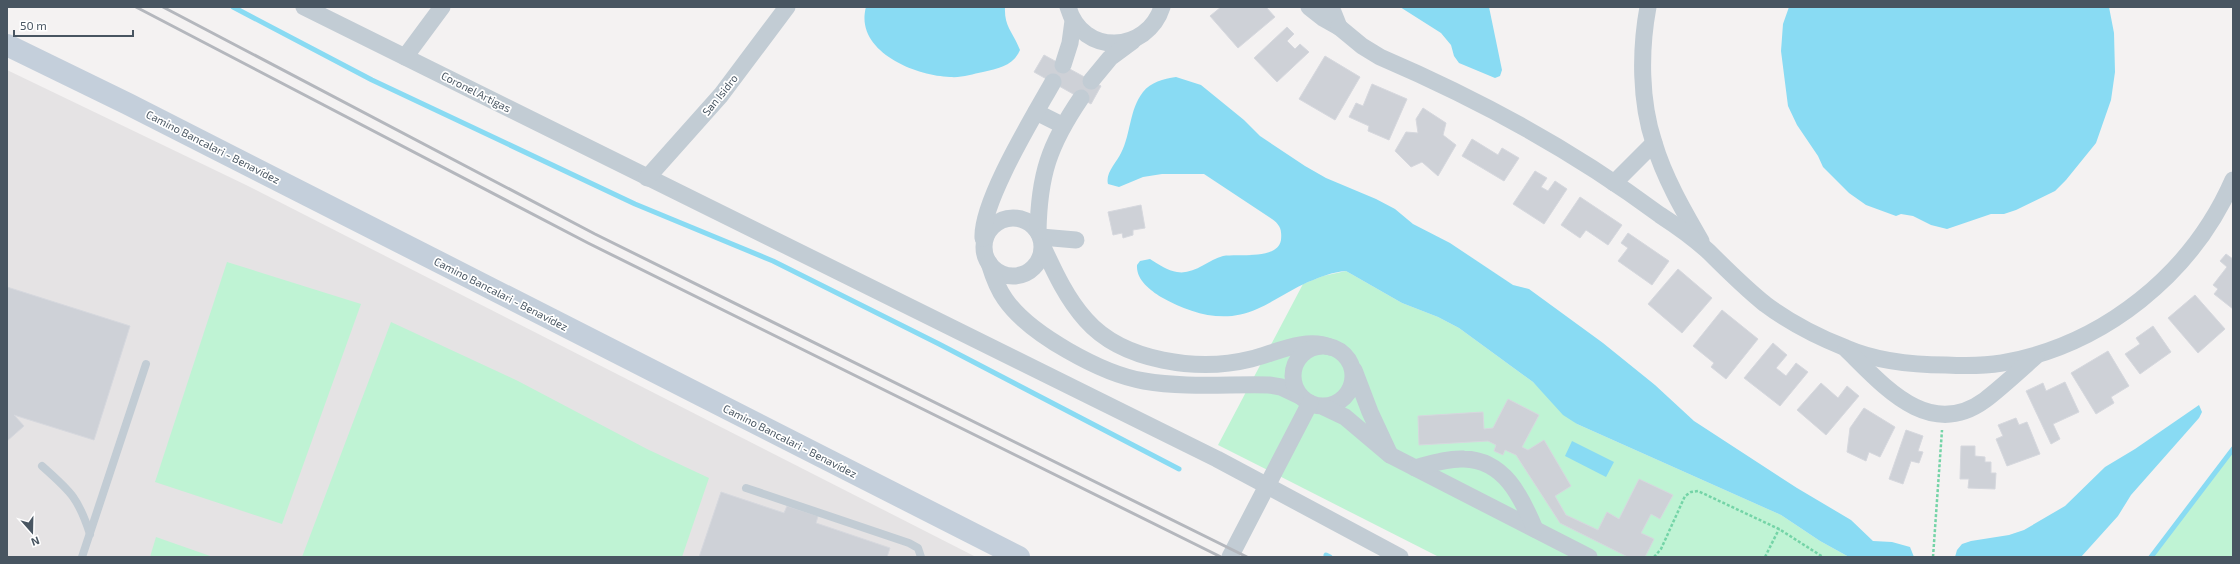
<svg xmlns="http://www.w3.org/2000/svg" width="2240" height="564" font-family="'Exo 2',sans-serif">
<style>
.education{fill:#e5e3e4}
.green{fill:#bff3d4}
.water{fill:#89dbf3}
.lines{fill:none;stroke-linecap:round;stroke-linejoin:round}
.stream{stroke:#89dbf3;stroke-width:5}
.building{fill:#ced1d7;stroke:#d6d8de}
.path{stroke:#74d4a7;stroke-width:2.5;stroke-dasharray:3 2;stroke-linecap:butt}
.service{stroke:#c2ccd4;stroke-width:8}
.minor{stroke:#c2ccd4;stroke-width:17}
.secondary{stroke:#c4cfdb;stroke-width:22}
.rail{stroke:#b4b7bd;stroke-width:3}
.labels{text-anchor:middle;stroke-width:3.5;stroke-linejoin:round;paint-order:stroke}
.street-label{font-size:11px;fill:#485561;stroke:#fff}
</style>
<rect width="100%" height="100%" fill="#f4f2f2"/>
<!-- education -->
<polygon class="education" points="7,70 246,185 976,557 7,557"/>
<!-- green -->
<g class="green">
<polygon points="227,262 361,304 282,524 155,482"/>
<polygon points="1346,271 1402,303 1438,317 1459,328 1533,382 1577,424 1781,515 1820,541 1849,557 1439,557 1218,445 1303,284 1323,276"/>
<polygon points="391,322 518,381 647,449 709,478 682,557 302,557"/>
<polygon points="2233,450 2233,557 2152,557"/>
<polygon points="156,537 213,557 150,557"/>
</g>
<!-- water -->
<g class="water">
<path d="M 866,7 L 1005,7 C 1004,27 1013,32 1020,50 C 1013,66 999,68 983,72 C 972,74 962,78 950,77 C 915,76 854,51 866,7 Z"/>
<polygon points="1400,7 1489,7 1502,70 1500,76 1495,78 1459,63 1454,56 1451,45 1441,33"/>
<polygon points="1789,7 2109,7 2114,33 2115,72 2111,100 2096,143 2066,180 2055,191 2016,210 2004,214 1991,214 1947,229 1931,225 1913,216 1901,214 1896,216 1866,205 1849,193 1823,167 1818,156 1797,125 1788,106 1781,51 1783,24"/>
<path d="M 1176,77 L 1201,85 L 1244,120 L 1260,136 L 1305,166 L 1326,178 L 1376,199 L 1395,209 L 1413,224 L 1450,243 L 1513,285 L 1529,289 L 1603,343 L 1655,385 L 1694,421 L 1797,488 L 1851,520 L 1873,541 L 1892,542 L 1910,547 L 1914,557 L 1849,557 L 1820,541 L 1781,515 L 1577,424 L 1563,415 L 1533,382 L 1459,328 L 1438,317 L 1402,303 L 1346,271 C 1332,272 1321,277 1308,282 C 1290,290 1275,301 1257,309 C 1225,324 1191,314 1161,297 C 1150,290 1136,280 1137,265 L 1140,261 L 1150,259 C 1158,264 1168,271 1177,272 C 1194,275 1208,260 1223,256 C 1238,253 1277,261 1281,240 C 1282,229 1280,225 1272,219 L 1204,174 L 1162,174 L 1143,177 L 1119,187 L 1108,184 C 1105,173 1117,162 1121,153 C 1131,134 1129,110 1143,92 C 1151,82 1163,79 1176,77 Z"/>
<polygon points="2199,405 2202,412 2199,418 2131,495 2118,516 2081,557 1955,557 1957,550 1962,544 1971,541 2009,535 2024,530 2065,506 2105,467 2135,449"/>
<polygon points="1572,441 1614,462 1606,477 1565,456"/>
</g>
<g class="lines">
<!-- stream -->
<g class="stream">
<polyline points="233,7 372,80 635,204 773,261 939,344 1179,469"/>
<polyline points="1326,555 1330,557"/>
<polyline points="2151,557 2233,449"/>
</g>
</g>
<!-- building -->
<g class="building">
<polygon points="1221,7 1266,7 1275,17 1238,48 1210,16"/>
<polygon points="1287,27 1294,34 1287,41 1295,49 1300,44 1309,52 1277,82 1254,58"/>
<polygon points="1044,55 1101,86 1091,104 1034,72"/>
<polygon points="1325,56 1360,77 1335,120 1299,99"/>
<polygon points="1372,84 1407,99 1389,140 1368,131 1369,126 1349,117 1356,103 1363,106"/>
<polygon points="1423,108 1446,123 1443,135 1456,145 1438,176 1422,162 1411,167 1395,151 1406,132 1418,133 1416,119"/>
<polygon points="1472,139 1498,155 1502,148 1519,158 1504,181 1462,156"/>
<polygon points="1535,171 1547,178 1541,187 1548,191 1555,181 1567,189 1544,224 1513,204"/>
<polygon points="1580,197 1622,225 1608,245 1586,230 1580,238 1561,225"/>
<polygon points="1141,205 1145,228 1133,230 1133,235 1123,238 1122,233 1113,235 1108,212"/>
<polygon points="1628,233 1669,261 1652,285 1618,261 1628,248 1621,243"/>
<polygon points="2226,254 2233,259 2233,309 2214,294 2218,289 2213,285 2227,267 2220,261"/>
<polygon points="1678,269 1712,298 1682,333 1648,304"/>
<polygon points="7,287 130,326 94,440 14,415 24,426 7,441"/>
<polygon points="2195,295 2225,329 2198,353 2168,318"/>
<polygon points="1722,310 1758,339 1726,379 1711,367 1714,363 1693,346"/>
<polygon points="2153,326 2171,352 2140,374 2125,354 2140,344 2136,338"/>
<polygon points="1773,343 1787,355 1776,368 1786,376 1796,363 1808,372 1780,406 1744,378"/>
<polygon points="2108,351 2129,386 2111,397 2114,403 2096,414 2071,373"/>
<polygon points="2065,382 2079,412 2053,424 2060,439 2051,444 2026,391 2043,383 2046,391"/>
<polygon points="1821,383 1838,398 1847,386 1859,396 1826,435 1797,410"/>
<polygon points="1508,399 1539,415 1522,447 1528,450 1544,440 1571,486 1555,496 1566,515 1598,530 1607,512 1619,519 1639,479 1673,495 1660,519 1651,514 1641,533 1654,539 1645,557 1628,557 1560,523 1516,455 1505,450 1503,455 1494,451 1496,445 1488,441 1419,445 1418,416 1483,412 1484,429 1493,428"/>
<polygon points="1864,408 1895,427 1880,457 1869,452 1866,461 1847,452 1850,428"/>
<polygon points="2016,418 2019,425 2027,422 2040,454 2007,466 1996,439 2003,436 1998,425"/>
<polygon points="1906,430 1923,436 1918,451 1923,452 1919,463 1911,461 1903,484 1889,479"/>
<polygon points="1961,446 1975,446 1975,456 1985,457 1985,462 1991,462 1991,473 1996,473 1995,489 1968,488 1969,479 1960,479"/>
<polygon points="721,492 784,513 787,506 818,516 816,523 890,548 887,557 699,557"/>
</g>
<g class="lines">
<!-- path -->
<g class="path">
<polyline points="1654,557 1661,549 1685,496 1691,492 1698,491 1779,529 1823,557"/>
<polyline points="1765,557 1779,529"/>
<polyline points="1933,557 1942,430"/>
</g>
<!-- service -->
<g class="service">
<path d="M 42,466 C 70,491 78,497 90,534"/>
<polyline points="746,488 909,543 918,548 921,557"/>
<polyline points="82,557 146,364"/>
</g>
<!-- minor -->
<g class="minor">
<polyline points="304,7 1217,459 1400,557"/>
<path d="M 1068,7 C 1082,56 1147,54 1162,7"/>
<polyline points="1309,7 1323,18 1339,27 1331,7"/>
<path d="M 1648,7 C 1640,50 1640,101 1654,143 C 1664,177 1683,210 1701,241"/>
<path d="M 1339,27 L 1362,46 L 1380,57 C 1478,99 1574,151 1660,215 C 1677,226 1694,238 1709,252 C 1727,270 1745,288 1765,304 C 1789,322 1818,337 1846,348 C 1876,361 1913,365 1946,365 C 1964,366 1984,366 2002,363 C 2104,345 2192,274 2233,180"/>
<polyline points="405,57 442,7"/>
<polyline points="1063,65 1070,43 1073,21"/>
<polyline points="1091,81 1110,58 1133,41"/>
<polyline points="1036,112 1062,125"/>
<polyline points="647,178 721,95 787,7"/>
<polyline points="1614,183 1654,143"/>
<circle cx="1013" cy="247" r="29"/>
<path d="M 1038,232 C 1039,175 1049,145 1081,98"/>
<polyline points="1041,237 1076,240"/>
<path d="M 983,238 C 981,202 1034,116 1053,82"/>
<path d="M 1043,247 C 1055,273 1067,299 1086,320 C 1123,362 1199,372 1251,359 C 1275,353 1306,337 1330,347"/>
<path d="M 989,263 C 993,276 997,288 1005,299 C 1029,334 1102,374 1144,381 C 1185,388 1228,384 1269,385 L 1281,387 L 1300,396"/>
<circle cx="1323" cy="376" r="30"/>
<path d="M 1846,349 C 1883,385 1929,441 1985,400 C 2002,387 2019,371 2036,356"/>
<polyline points="1324,407 1345,417 1390,455 1370,412 1354,370"/>
<polyline points="1390,455 1589,557"/>
<path d="M 1415,468 C 1430,464 1448,458 1464,459 C 1504,460 1521,496 1535,529"/>
<polyline points="1230,557 1310,403"/>
</g>
<!-- secondary -->
<polyline class="secondary" points="7,45 128,104 1019,557"/>
<!-- rail -->
<g class="rail">
<polyline points="136,7 588,243 1221,557"/>
<polyline points="163,7 595,234 1247,557"/>
</g>
</g>
<g class="labels">
<!-- street labels -->
<g class="street-label">
<text transform="translate(476 92) rotate(27)" y="4">Coronel Artigas</text>
<text transform="translate(720 95) rotate(-51)" y="4">San Isidro</text>
<text transform="translate(213 147) rotate(27)" y="4">Camino Bancalari - Benavídez</text>
<text transform="translate(501 294) rotate(27)" y="4">Camino Bancalari - Benavídez</text>
<text transform="translate(790 441) rotate(27)" y="4">Camino Bancalari - Benavídez</text>
</g>
</g>
<!-- border -->
<rect width="2240" height="564" fill="none" stroke="#485561" stroke-width="16"/>
<!-- north arrow -->
<g transform="translate(32 532) rotate(160)" stroke="#ffffff" stroke-width="3" paint-order="stroke">
<path d="M0-3L7 15L0 10L-7 15Z" fill="#485561"/>
<text y="-6" font-size="11" font-weight="bold" text-anchor="middle" fill="#485561">N</text>
</g>
<!-- scale -->
<path d="M14 30v6h119v-6" fill="none" stroke="#485561" stroke-width="2"/>
<text x="20" y="30" font-size="12" fill="#485561" stroke="#ffffff" stroke-width="3" paint-order="stroke">50 m</text>
</svg>
